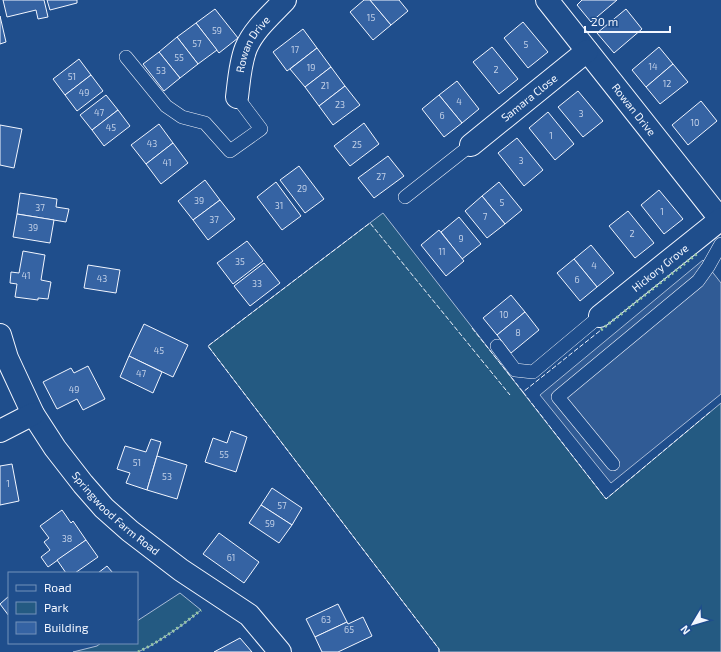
<svg xmlns="http://www.w3.org/2000/svg" width="721" height="652" font-family="'Exo 2',sans-serif">
<style>
.green{fill:#245a82;stroke:#a8bbd7}
.parking{fill:#305b95;stroke:#a8bbd7}
.building{fill:#3563a3;stroke:#f2f6ff}
.lines{fill:none;stroke-linecap:round;stroke-linejoin:round}
.lane-casing{stroke:#f2f6ff;stroke-width:14}
.street-casing{stroke:#f2f6ff;stroke-width:24}
.lane{stroke:#1f4e8c;stroke-width:13}
.street{stroke:#1f4e8c;stroke-width:22}
.hedge{stroke:#97c8a6;stroke-width:3;stroke-dasharray:2 3;stroke-linecap:butt}
.fence{stroke:#f2f6ff;stroke-width:1;stroke-dasharray:5 2;stroke-linecap:butt}
.labels{text-anchor:middle;stroke-width:3;stroke-linejoin:round;paint-order:stroke}
.number-label{font-size:9px;fill:#c3d1e8}
.street-label{font-size:11px;fill:#f2f6ff;stroke:#1f4e8c}
</style>
<rect width="100%" height="100%" fill="#1f4e8c"/>
<!-- green -->
<g class="green">
<polygon points="383,213 606,499 721,403 721,652 439,652 439,649 208,346"/>
<polygon points="180,593 201,610 181,626 152,645 138,652 73,652 97,646 101,643 137,643 137,621"/>
</g>
<!-- parking -->
<polygon class="parking" points="703,260 721,283 721,394 611,483 540,395"/>
<!-- building -->
<g class="building">
<polygon points="3,0 44,0 48,17 38,19 36,10 7,17"/>
<polygon points="47,0 77,0 77,3 50,10"/>
<polygon points="364,0 370,0 391,25 373,40 350,12"/>
<polygon points="370,0 399,0 408,11 391,25"/>
<polygon points="582,0 617,0 591,22 577,5"/>
<polygon points="215,9 238,38 219,53 196,23"/>
<polygon points="626,9 642,29 614,53 597,33"/>
<polygon points="0,16 6,42 0,44"/>
<polygon points="523,22 548,52 528,68 504,38"/>
<polygon points="196,23 217,50 198,64 177,37"/>
<polygon points="303,29 317,48 287,71 273,52"/>
<polygon points="177,37 198,64 180,78 159,52"/>
<polygon points="492,47 518,79 499,94 473,62"/>
<polygon points="659,47 673,64 646,87 632,70"/>
<polygon points="317,48 331,67 305,87 290,69"/>
<polygon points="159,52 180,78 164,91 143,64"/>
<polygon points="79,59 91,75 65,95 53,79"/>
<polygon points="673,64 688,82 660,104 646,87"/>
<polygon points="331,67 345,86 319,106 305,87"/>
<polygon points="91,75 103,91 77,111 65,95"/>
<polygon points="457,81 479,109 462,123 439,95"/>
<polygon points="345,86 360,105 333,125 319,106"/>
<polygon points="578,91 603,121 583,137 558,107"/>
<polygon points="106,95 118,110 92,130 80,115"/>
<polygon points="439,95 462,123 444,137 422,109"/>
<polygon points="701,101 717,121 688,145 672,125"/>
<polygon points="118,110 130,126 104,146 92,130"/>
<polygon points="548,112 574,144 555,160 529,128"/>
<polygon points="364,123 379,144 350,166 334,146"/>
<polygon points="159,124 173,143 146,164 131,145"/>
<polygon points="0,125 22,129 14,168 0,165"/>
<polygon points="517,138 543,170 524,186 498,153"/>
<polygon points="173,143 188,163 161,184 146,164"/>
<polygon points="388,156 404,176 374,198 358,178"/>
<polygon points="299,166 324,199 305,213 280,180"/>
<polygon points="205,180 220,200 193,220 178,201"/>
<polygon points="276,182 301,216 282,230 257,197"/>
<polygon points="499,182 522,210 505,224 482,196"/>
<polygon points="659,190 683,219 664,234 641,205"/>
<polygon points="20,193 57,199 56,207 69,209 66,222 17,214"/>
<polygon points="482,196 505,224 487,238 465,211"/>
<polygon points="220,200 235,219 208,240 193,220"/>
<polygon points="628,211 654,243 635,258 609,226"/>
<polygon points="17,214 54,220 50,243 13,237"/>
<polygon points="459,217 481,244 462,259 441,232"/>
<polygon points="439,230 464,261 446,276 421,245"/>
<polygon points="247,241 263,261 233,284 217,263"/>
<polygon points="591,245 614,273 597,287 574,259"/>
<polygon points="23,251 45,255 41,280 51,282 48,299 38,298 38,300 15,297 17,284 10,283 11,272 19,273"/>
<polygon points="574,259 597,287 580,301 557,273"/>
<polygon points="264,263 280,283 250,306 234,286"/>
<polygon points="88,265 120,270 116,293 84,288"/>
<polygon points="511,295 525,312 497,335 483,318"/>
<polygon points="525,312 539,330 511,353 497,335"/>
<polygon points="144,324 188,345 173,377 129,356"/>
<polygon points="129,356 162,372 153,393 120,377"/>
<polygon points="88,366 105,399 83,410 77,399 57,409 43,382 71,368 74,373"/>
<polygon points="231,431 247,437 236,472 205,462 213,438 227,443"/>
<polygon points="151,439 161,442 147,490 126,483 130,473 117,469 125,446 146,452"/>
<polygon points="157,456 187,465 177,499 147,490"/>
<polygon points="12,464 19,501 0,505 0,466"/>
<polygon points="272,488 302,508 292,525 261,505"/>
<polygon points="261,505 292,525 279,543 249,523"/>
<polygon points="62,510 71,523 73,521 86,540 48,567 41,557 50,550 44,542 49,538 40,526"/>
<polygon points="219,533 259,562 244,583 203,554"/>
<polygon points="86,540 98,557 75,573 66,573 57,560"/>
<polygon points="107,566 113,573 98,573"/>
<polygon points="9,596 9,616 0,604"/>
<polygon points="338,604 347,622 315,637 306,619"/>
<polygon points="363,617 372,636 338,652 322,652 315,637 347,622 348,624"/>
<polygon points="240,638 252,652 214,652"/>
</g>
<g class="lines">
<defs>
<g id="lane">
<polyline points="126,57 166,106 182,117 205,123 230,151 261,129 237,97"/>
<polyline points="405,197 471,145"/>
<polyline points="497,346 515,370 533,372 600,316"/>
<polyline points="613,464 558,397 698,281 708,267 721,244"/>
</g>
<g id="street">
<path id="s1" d="M 547,0 L 721,220"/>
<path id="s2" d="M 237,97 C 239,81 240,63 246,48 C 254,29 271,15 285,0"/>
<path id="s3" d="M 471,145 L 587,51"/>
<path id="s4" d="M 600,316 L 721,219"/>
<path id="s5" d="M 0,335 L 7,358 L 33,414 L 55,448 L 83,484 L 104,508 L 130,531 L 181,570 L 249,615 L 280,652"/>
<polyline points="0,431 33,414"/>
</g>
</defs>
<!-- lane casing -->
<use href="#lane" class="lane-casing"/>
<!-- street casing -->
<use href="#street" class="street-casing"/>
<!-- lane -->
<use href="#lane" class="lane"/>
<!-- street -->
<use href="#street" class="street"/>
<!-- hedge -->
<g class="hedge">
<polyline points="601,330 698,253"/>
<path d="M 138,652 C 161,641 181,626 201,610"/>
</g>
<!-- fence -->
<g class="fence">
<polyline points="472,328 523,392 601,330"/>
<polyline points="523,392 606,499 710,412"/>
<polyline points="439,652 439,649 208,346 370,223 510,395"/>
</g>
</g>
<g class="labels">
<!-- number labels -->
<g class="number-label">
<text x="371" y="21">15</text>
<text x="217" y="34">59</text>
<text x="197" y="47">57</text>
<text x="526" y="48">5</text>
<text x="295" y="53">17</text>
<text x="179" y="61">55</text>
<text x="653" y="70">14</text>
<text x="311" y="71">19</text>
<text x="496" y="73">2</text>
<text x="161" y="74">53</text>
<text x="72" y="80">51</text>
<text x="667" y="87">12</text>
<text x="325" y="89">21</text>
<text x="84" y="96">49</text>
<text x="459" y="105">4</text>
<text x="340" y="108">23</text>
<text x="99" y="116">47</text>
<text x="581" y="117">3</text>
<text x="442" y="119">6</text>
<text x="695" y="126">10</text>
<text x="111" y="131">45</text>
<text x="551" y="139">1</text>
<text x="152" y="147">43</text>
<text x="357" y="148">25</text>
<text x="521" y="164">3</text>
<text x="167" y="166">41</text>
<text x="381" y="180">27</text>
<text x="302" y="192">29</text>
<text x="199" y="204">39</text>
<text x="502" y="206">5</text>
<text x="279" y="209">31</text>
<text x="40" y="211">37</text>
<text x="662" y="215">1</text>
<text x="485" y="220">7</text>
<text x="214" y="223">37</text>
<text x="33" y="231">39</text>
<text x="632" y="237">2</text>
<text x="461" y="242">9</text>
<text x="442" y="255">11</text>
<text x="240" y="265">35</text>
<text x="594" y="269">4</text>
<text x="26" y="279">41</text>
<text x="102" y="282">43</text>
<text x="577" y="283">6</text>
<text x="257" y="287">33</text>
<text x="504" y="318">10</text>
<text x="518" y="336">8</text>
<text x="159" y="354">45</text>
<text x="141" y="377">47</text>
<text x="74" y="393">49</text>
<text x="224" y="458">55</text>
<text x="137" y="466">51</text>
<text x="167" y="480">53</text>
<text x="8" y="487">1</text>
<text x="282" y="509">57</text>
<text x="270" y="527">59</text>
<text x="67" y="542">38</text>
<text x="231" y="561">61</text>
<text x="326" y="623">63</text>
<text x="349" y="633">65</text>
</g>
<!-- street labels -->
<g class="street-label">
<text dy="4" stroke="none"><textPath href="#s2" startOffset="56">Rowan Drive</textPath></text>
<text dy="4" stroke="none"><textPath href="#s3" startOffset="75">Samara Close</textPath></text>
<text dy="4" stroke="none"><textPath href="#s1" startOffset="140">Rowan Drive</textPath></text>
<text dy="4" stroke="none"><textPath href="#s4" startOffset="77">Hickory Grove</textPath></text>
<text dy="4" stroke="none"><textPath href="#s5" startOffset="216">Springwood Farm Road</textPath></text>
</g>
</g>
<!-- legend -->
<rect x="8" y="572" width="130" height="72" fill="#1f4e8c" stroke="#7391ba"/>
<rect x="16" y="585" width="20" height="6" fill="#1f4e8c" stroke="#7391ba"/>
<text x="44" y="592" font-size="12" fill="#f2f6ff">Road</text>
<rect x="16" y="602" width="20" height="12" fill="#245a82" stroke="#7391ba"/>
<text x="44" y="612" font-size="12" fill="#f2f6ff">Park</text>
<rect x="16" y="622" width="20" height="12" fill="#3563a3" stroke="#7391ba"/>
<text x="44" y="632" font-size="12" fill="#f2f6ff">Building</text>
<!-- north arrow -->
<g transform="translate(693 624) rotate(232)" stroke="#1f4e8c" stroke-width="3" paint-order="stroke">
<path d="M0-3L7 15L0 10L-7 15Z" fill="#f2f6ff"/>
<text y="-6" font-size="11" font-weight="bold" text-anchor="middle" fill="#f2f6ff">N</text>
</g>
<!-- scale -->
<path d="M585 26v6h85v-6" fill="none" stroke="#f2f6ff" stroke-width="2"/>
<text x="591" y="26" font-size="12" fill="#f2f6ff" stroke="#1f4e8c" stroke-width="3" paint-order="stroke">20 m</text>
</svg>
